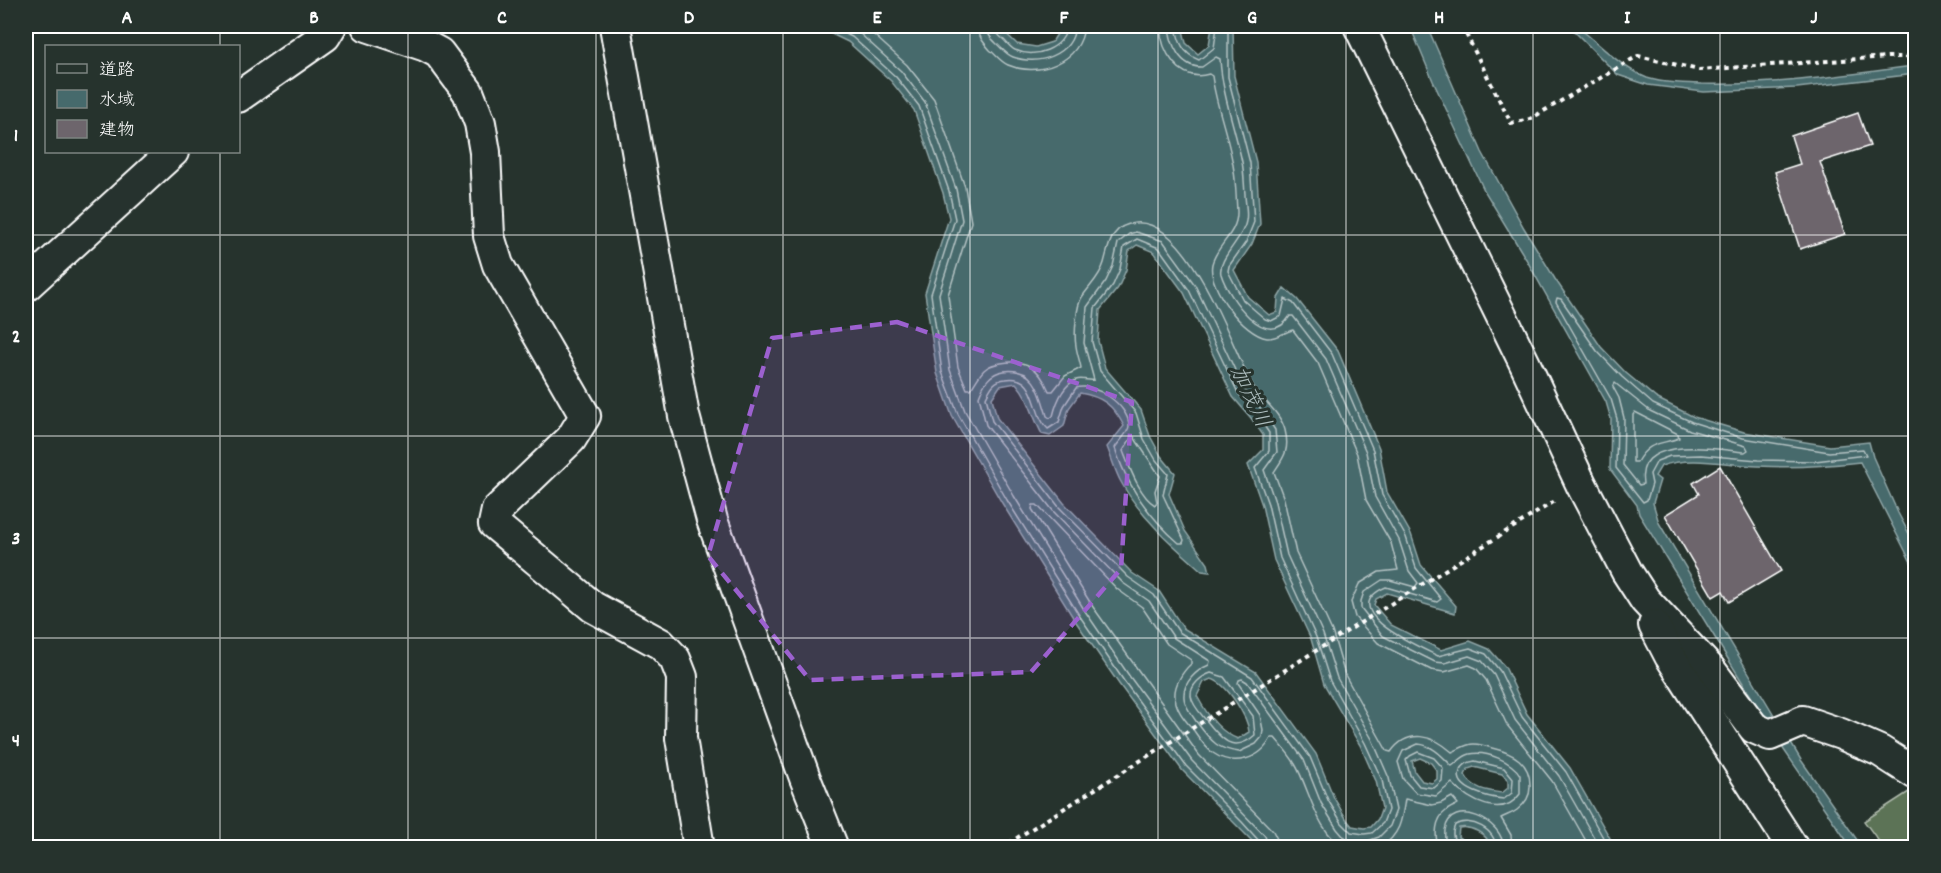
<svg xmlns="http://www.w3.org/2000/svg" width="1941" height="873" font-family="Dekko,'Klee One',sans-serif">
<style>
.green{fill:#5c7357;stroke:#aeb9ab;stroke-width:1.5}
.water{fill:#466a6c;stroke:#90a6a7;stroke-width:1.5;fill-rule:evenodd}
.lines{fill:none;stroke-linecap:round;stroke-linejoin:round}
.shore{stroke:#b5c3c4;stroke-width:1.5}
.building{fill:#6d656c;stroke:#fff;stroke-width:1.5}
.street-casing{stroke:#fff;stroke-width:34}
.path{stroke:#fff;stroke-width:4;stroke-dasharray:4.5 4.5;stroke-linecap:butt}
.street{stroke:#26332d;stroke-width:30}
.marked{fill:#9c61cf;fill-opacity:0.2;stroke:#9c61cf;stroke-width:4.5;stroke-dasharray:12 8;stroke-linejoin:round}
.grid{fill:none;stroke:#fff;stroke-width:1.5;stroke-opacity:0.55}
.labels{text-anchor:middle;stroke-width:6;stroke-linejoin:round;paint-order:stroke}
.water-label{font-size:22px;font-style:italic;fill:#acbcbd;stroke:#26332d}
.neatline{fill:none;stroke:#fff;stroke-width:2}
.grid-label{font-size:20px;text-anchor:middle;font-weight:bold;fill:#fff}
</style>
<rect width="100%" height="100%" fill="#26332d"/>
<filter id="ink" filterUnits="userSpaceOnUse"><feTurbulence type="fractalNoise" baseFrequency=".0167" numOctaves="2"/><feDisplacementMap in="SourceGraphic" scale="12" xChannelSelector="R" yChannelSelector="G"/><feConvolveMatrix kernelMatrix="1 2 1 2 8 2 1 2 1" color-interpolation-filters="sRGB"/></filter>
<g filter="url(#ink)">
<!-- green -->
<polygon class="green" points="1915,788 1915,847 1883,847 1864,821"/>
<!-- water -->
<g class="water">
<path d="M 815,26 L 998,26 L 1017,44 L 1036,47 L 1052,42 L 1062,26 L 1182,26 L 1186,43 L 1198,54 L 1209,45 L 1212,26 L 1233,26 L 1234,76 L 1256,162 L 1260,224 L 1252,244 L 1234,270 L 1248,297 L 1269,315 L 1277,312 L 1278,298 L 1284,288 L 1297,299 L 1338,351 L 1379,448 L 1387,492 L 1411,534 L 1421,565 L 1456,606 L 1455,613 L 1387,593 L 1376,599 L 1374,605 L 1391,625 L 1441,650 L 1470,641 L 1489,649 L 1505,667 L 1527,714 L 1570,768 L 1615,847 L 1486,847 L 1490,845 C 1486,833 1471,826 1459,828 L 1458,837 L 1470,844 L 1481,847 L 1258,847 L 1182,770 L 1119,684 L 1074,619 L 1002,503 L 952,416 L 937,373 L 925,293 L 949,218 L 943,193 L 914,110 L 891,81 L 848,42 ZM 1137,245 L 1154,252 L 1184,293 L 1233,397 L 1251,418 L 1263,435 L 1263,450 L 1248,465 L 1262,505 L 1274,560 L 1311,639 L 1324,684 L 1360,745 L 1376,781 L 1382,808 L 1378,819 L 1371,827 L 1364,828 L 1352,826 L 1347,820 L 1334,798 L 1316,754 L 1256,672 L 1183,628 L 1159,591 L 1132,573 L 1064,503 L 997,418 L 992,398 L 1000,386 L 1016,383 C 1030,399 1032,416 1042,434 L 1050,436 L 1064,426 L 1069,408 L 1080,393 C 1103,397 1113,405 1124,426 L 1107,447 C 1112,459 1115,471 1121,482 C 1141,518 1171,544 1202,571 L 1210,572 L 1208,564 L 1185,531 L 1169,494 L 1175,473 L 1161,456 L 1150,436 L 1141,410 L 1105,368 L 1098,341 L 1100,310 L 1118,288 L 1126,270 L 1129,251 ZM 1211,679 C 1226,682 1248,717 1249,732 L 1238,739 C 1219,732 1206,713 1197,696 L 1204,682 ZM 1420,758 L 1431,763 L 1437,771 L 1437,779 L 1432,783 L 1422,781 L 1415,772 L 1412,761 ZM 1474,767 L 1502,774 L 1508,780 L 1508,788 L 1502,793 C 1488,791 1472,789 1465,775 L 1468,769 Z"/>
<path d="M 1410,26 L 1427,26 L 1482,152 L 1524,228 L 1555,279 L 1601,347 L 1626,373 L 1656,398 L 1694,417 L 1744,432 L 1830,446 L 1869,442 L 1873,457 L 1898,513 L 1915,545 L 1915,570 L 1860,462 C 1826,466 1793,468 1758,466 C 1727,465 1691,455 1661,466 L 1655,476 L 1660,480 L 1653,503 L 1659,523 L 1801,760 L 1862,847 L 1851,847 L 1784,750 L 1639,514 L 1637,505 L 1610,469 L 1611,419 L 1606,402 L 1526,259 L 1484,190 L 1433,81 Z"/>
<path d="M 1569,26 L 1578,26 L 1584,32 C 1603,48 1623,68 1647,78 C 1664,84 1685,83 1702,84 C 1773,86 1843,75 1913,66 L 1915,66 L 1915,74 L 1797,88 L 1704,92 L 1648,85 L 1618,75 Z"/>
</g>
<g class="lines">
<!-- shore -->
<g class="shore">
<polyline points="829,26 852,37 896,77 919,106 949,191 955,219 931,294 942,372 958,414 1007,500 1079,615 1124,681 1186,766 1242,822 1260,842 1262,848"/>
<polyline points="846,26 857,31 901,71 925,102 956,189 962,220 939,294 950,370 965,411 1014,496 1085,611 1130,677 1192,761 1265,836 1269,848"/>
<path d="M 864,26 L 907,65 L 934,99 L 965,187 L 971,222 L 948,295 L 958,367 L 967,389 L 971,389 C 975,383 979,375 984,370 C 989,365 995,364 1001,363 C 1026,359 1039,367 1049,391 L 1053,391 L 1065,376 L 1081,368 C 1080,361 1077,354 1076,346 C 1074,335 1076,306 1082,297 C 1090,285 1100,277 1104,263 C 1109,245 1111,225 1135,223 C 1189,218 1230,343 1251,382 C 1260,399 1280,411 1285,430 C 1290,450 1284,457 1274,472 L 1284,499 L 1296,553 L 1332,631 L 1345,675 L 1387,751 L 1391,752 C 1408,728 1433,735 1452,752 C 1459,749 1466,744 1474,744 C 1480,744 1486,746 1492,748 C 1513,753 1531,762 1530,787 C 1530,797 1525,804 1517,810 C 1512,814 1506,815 1501,818 L 1511,835 L 1512,848"/>
<path d="M 977,26 C 978,36 983,42 990,50 C 996,55 1001,62 1008,65 C 1038,78 1082,62 1084,26"/>
<path d="M 986,26 C 987,35 992,39 998,45 C 1002,49 1007,55 1013,57 C 1037,66 1073,56 1075,26"/>
<path d="M 994,26 C 995,32 999,36 1004,40 C 1007,43 1011,48 1015,50 C 1035,59 1064,49 1067,26"/>
<path d="M 1160,26 C 1161,51 1179,83 1209,74 L 1212,76 C 1216,106 1228,135 1233,165 C 1236,180 1236,196 1237,211 C 1238,234 1217,244 1212,264 C 1207,287 1244,335 1267,338 C 1276,339 1284,332 1293,330 L 1318,363 L 1357,454 L 1366,500 L 1391,543 L 1398,570 L 1379,572 L 1359,584 L 1351,602 L 1355,617 L 1378,643 L 1431,670 L 1444,672 L 1469,665 L 1476,668 L 1486,680 L 1507,725 L 1552,781 L 1590,848"/>
<path d="M 1169,26 C 1170,43 1180,68 1202,67 L 1216,57 L 1220,59 C 1222,94 1235,128 1242,162 C 1244,172 1244,183 1245,194 C 1245,202 1248,213 1246,221 C 1244,238 1217,259 1221,274 C 1228,297 1267,353 1290,316 L 1293,316 L 1326,359 L 1366,452 L 1375,497 L 1399,540 L 1409,571 L 1418,583 L 1415,587 L 1390,580 L 1382,580 L 1364,592 L 1361,601 L 1361,608 L 1383,636 L 1435,662 L 1445,663 L 1469,656 L 1482,661 L 1494,675 L 1515,720 L 1559,776 L 1600,848"/>
<path d="M 1176,26 C 1178,41 1183,54 1199,60 L 1214,48 L 1217,26"/>
<path d="M 1228,26 L 1228,77 L 1250,163 L 1254,222 L 1246,242 L 1229,266 L 1228,271 L 1243,300 L 1265,319 L 1271,321 L 1281,316 L 1285,299 L 1293,303 L 1332,354 L 1373,450 L 1382,495 L 1406,537 L 1416,568 L 1441,599 L 1437,602 L 1386,587 C 1333,610 1417,646 1438,656 L 1470,648 L 1486,654 L 1500,671 L 1522,717 L 1566,772 L 1609,848"/>
<path d="M 1136,232 L 1163,241 L 1195,285 L 1244,389 L 1262,410 L 1275,430 L 1277,452 L 1264,470 L 1275,502 L 1287,555 L 1323,634 L 1337,678 L 1372,739 L 1389,778 L 1396,810 L 1390,826 L 1379,837 L 1365,842 L 1350,840 L 1343,836 L 1337,829 L 1321,803 L 1304,760 L 1247,682 L 1242,679 L 1239,680 L 1238,683 L 1260,715 L 1263,730 L 1262,737 L 1256,744 L 1239,752 C 1232,751 1222,749 1216,744 C 1207,737 1184,708 1184,697 C 1183,682 1197,670 1209,665 L 1210,661 L 1174,638 L 1149,601 L 1123,583 L 1054,512 L 986,425 L 979,396 C 984,383 990,373 1004,371 C 1035,367 1040,392 1047,416 L 1050,418 L 1053,416 C 1056,404 1063,385 1076,380 C 1082,378 1089,381 1094,380 L 1084,343 L 1087,307 L 1106,281 L 1113,266 L 1118,243 L 1129,234 Z"/>
<path d="M 1137,239 L 1159,248 L 1189,290 L 1238,393 L 1256,414 L 1269,433 L 1269,451 L 1255,468 L 1268,504 L 1280,558 L 1316,637 L 1330,681 L 1365,743 L 1382,780 L 1388,810 L 1383,823 L 1372,833 L 1364,834 L 1351,832 L 1342,823 L 1328,800 L 1310,757 L 1252,677 L 1179,632 L 1154,595 L 1128,577 L 1059,507 L 992,421 L 986,397 C 991,387 994,380 1006,379 C 1039,374 1031,414 1048,429 L 1059,422 L 1064,406 L 1076,388 C 1095,382 1128,405 1129,425 C 1130,432 1118,442 1115,448 C 1127,486 1149,517 1179,543 L 1183,543 L 1184,540 L 1163,495 L 1168,474 L 1156,460 L 1144,439 L 1136,413 L 1100,371 L 1092,342 L 1095,308 L 1113,285 L 1120,269 L 1124,247 Z"/>
<polygon points="1557,298 1561,299 1597,351 1622,377 1653,404 1692,422 1743,438 1829,452 1863,449 1866,455 1815,461 1758,460 1701,455 1670,456 1657,461 1650,474 1652,484 1647,500 1643,502 1616,468 1617,419 1611,399 1556,302"/>
<path d="M 1615,383 L 1650,411 L 1690,430 L 1746,446 L 1748,450 L 1745,452 C 1716,449 1635,434 1643,484 L 1639,485 L 1623,465 L 1624,418 L 1619,398 L 1613,387 Z"/>
<path d="M 1635,412 L 1678,434 L 1679,438 C 1659,445 1649,441 1637,462 L 1633,462 L 1633,415 Z"/>
<path d="M 1134,437 L 1160,476 L 1155,491 L 1157,502 L 1155,505 C 1140,497 1129,466 1123,451 L 1131,438 Z"/>
<path d="M 1211,673 L 1224,677 L 1253,716 L 1255,735 C 1233,755 1220,738 1206,720 C 1201,714 1192,705 1191,696 C 1190,685 1202,676 1211,673 Z"/>
<path d="M 1418,744 C 1433,745 1442,756 1452,766 C 1458,762 1462,756 1470,754 C 1486,750 1513,762 1520,775 L 1520,794 C 1502,820 1468,800 1452,783 L 1436,796 L 1416,793 L 1403,779 L 1398,762 L 1403,751 Z"/>
<polygon points="1418,752 1434,758 1443,768 1442,781 1434,788 1419,786 1410,775 1406,760 1410,756"/>
<path d="M 1475,761 L 1504,768 L 1513,779 L 1512,793 L 1504,799 C 1491,798 1453,790 1460,771 C 1463,764 1468,762 1475,761 Z"/>
<path d="M 1278,848 L 1277,839 L 1273,831 L 1199,755 L 1093,607 L 1032,509 L 1033,505 L 1037,505 L 1117,589 L 1142,607 L 1167,644 L 1191,660 L 1191,664 C 1183,671 1174,685 1175,696 C 1175,708 1184,719 1192,728 C 1198,736 1204,747 1213,753 C 1233,767 1260,760 1271,738 L 1275,738 C 1282,746 1290,755 1295,764 C 1310,789 1316,834 1346,848"/>
<path d="M 1380,848 C 1400,835 1402,820 1405,799 L 1432,805 L 1441,803 L 1452,797 L 1458,804 C 1455,806 1449,808 1446,811 C 1435,819 1434,836 1439,848"/>
<path d="M 1450,848 C 1445,842 1444,838 1445,830 C 1450,797 1505,820 1503,848"/>
<path d="M 1464,848 C 1454,841 1450,837 1455,825 C 1469,816 1498,830 1495,848"/>
</g>
</g>
<!-- building -->
<g class="building">
<polygon points="1858,113 1870,146 1820,162 1845,234 1800,249 1775,172 1800,164 1791,136"/>
<polygon points="1720,466 1781,571 1729,602 1723,591 1713,597 1665,515 1699,494 1693,483"/>
</g>
<g class="lines">
<defs>
<g id="street">
<polyline points="367,26 426,46 439,53 468,92 480,123 485,152 489,236 498,265 585,416 571,439 497,510 494,524 593,607 661,644 675,659 682,677 681,738 699,848"/>
<polyline points="615,26 684,416 712,520 805,778 833,848"/>
<polyline points="1359,26 1525,364 1581,484 1627,572 1645,600 1709,668 1754,728 1770,735 1803,721 1841,734 1880,751 1916,774"/>
<polyline points="238,97 325,36 331,26"/>
<polyline points="26,286 173,152"/>
<polyline points="1654,625 1670,656 1793,848"/>
</g>
</defs>
<!-- street casing -->
<use href="#street" class="street-casing"/>
<!-- path -->
<g class="path">
<polyline points="1462,26 1511,123 1530,119 1638,56 1699,70 1887,57 1916,57"/>
<polyline points="1001,848 1555,501"/>
</g>
<!-- street -->
<use href="#street" class="street"/>
</g>
</g>
<!-- marked area -->
<path class="marked" d="M 897,322 L 1132,402 L 1121,569 L 1031,672 L 810,680 L 708,556 L 772,338 Z"/>
<!-- grid -->
<path class="grid" d="M 220,26 L 220,46M 408,26 L 408,848M 596,26 L 596,848M 783,26 L 783,848M 970,26 L 970,848M 1158,26 L 1158,848M 1346,26 L 1346,848M 1533,26 L 1533,848M 1720,26 L 1720,848M 220,152 L 220,848M 26,235 L 1916,235M 26,436 L 1916,436M 26,638 L 1916,638"/>
<g class="labels">
<!-- water labels -->
<g class="water-label">
<text transform="translate(1252 396) rotate(65)" y="8">加茂川</text>
</g>
</g>
<!-- margin -->
<rect width="1941" height="873" fill="none" stroke="#26332d" stroke-width="66"/>
<!-- legend -->
<rect x="45" y="45" width="195" height="108" fill="#26332d" stroke="#7d8581" stroke-width="1.5"/>
<rect x="57" y="64" width="30" height="9" fill="#26332d" stroke="#7d8581" stroke-width="1.5"/>
<text x="99" y="75" font-size="18" fill="#ffffff">道路</text>
<rect x="57" y="90" width="30" height="18" fill="#466a6c" stroke="#7d8581" stroke-width="1.5"/>
<text x="99" y="105" font-size="18" fill="#ffffff">水域</text>
<rect x="57" y="120" width="30" height="18" fill="#6d656c" stroke="#7d8581" stroke-width="1.5"/>
<text x="99" y="135" font-size="18" fill="#ffffff">建物</text>
<rect x="33" y="33" width="1875" height="807" class="neatline"/>
<g class="grid-label">
<text x="127" y="23">A</text>
<text x="314" y="23">B</text>
<text x="502" y="23">C</text>
<text x="689" y="23">D</text>
<text x="877" y="23">E</text>
<text x="1064" y="23">F</text>
<text x="1252" y="23">G</text>
<text x="1439" y="23">H</text>
<text x="1627" y="23">I</text>
<text x="1814" y="23">J</text>
<text x="16" y="141">1</text>
<text x="16" y="342">2</text>
<text x="16" y="544">3</text>
<text x="16" y="746">4</text>
</g>
</svg>
